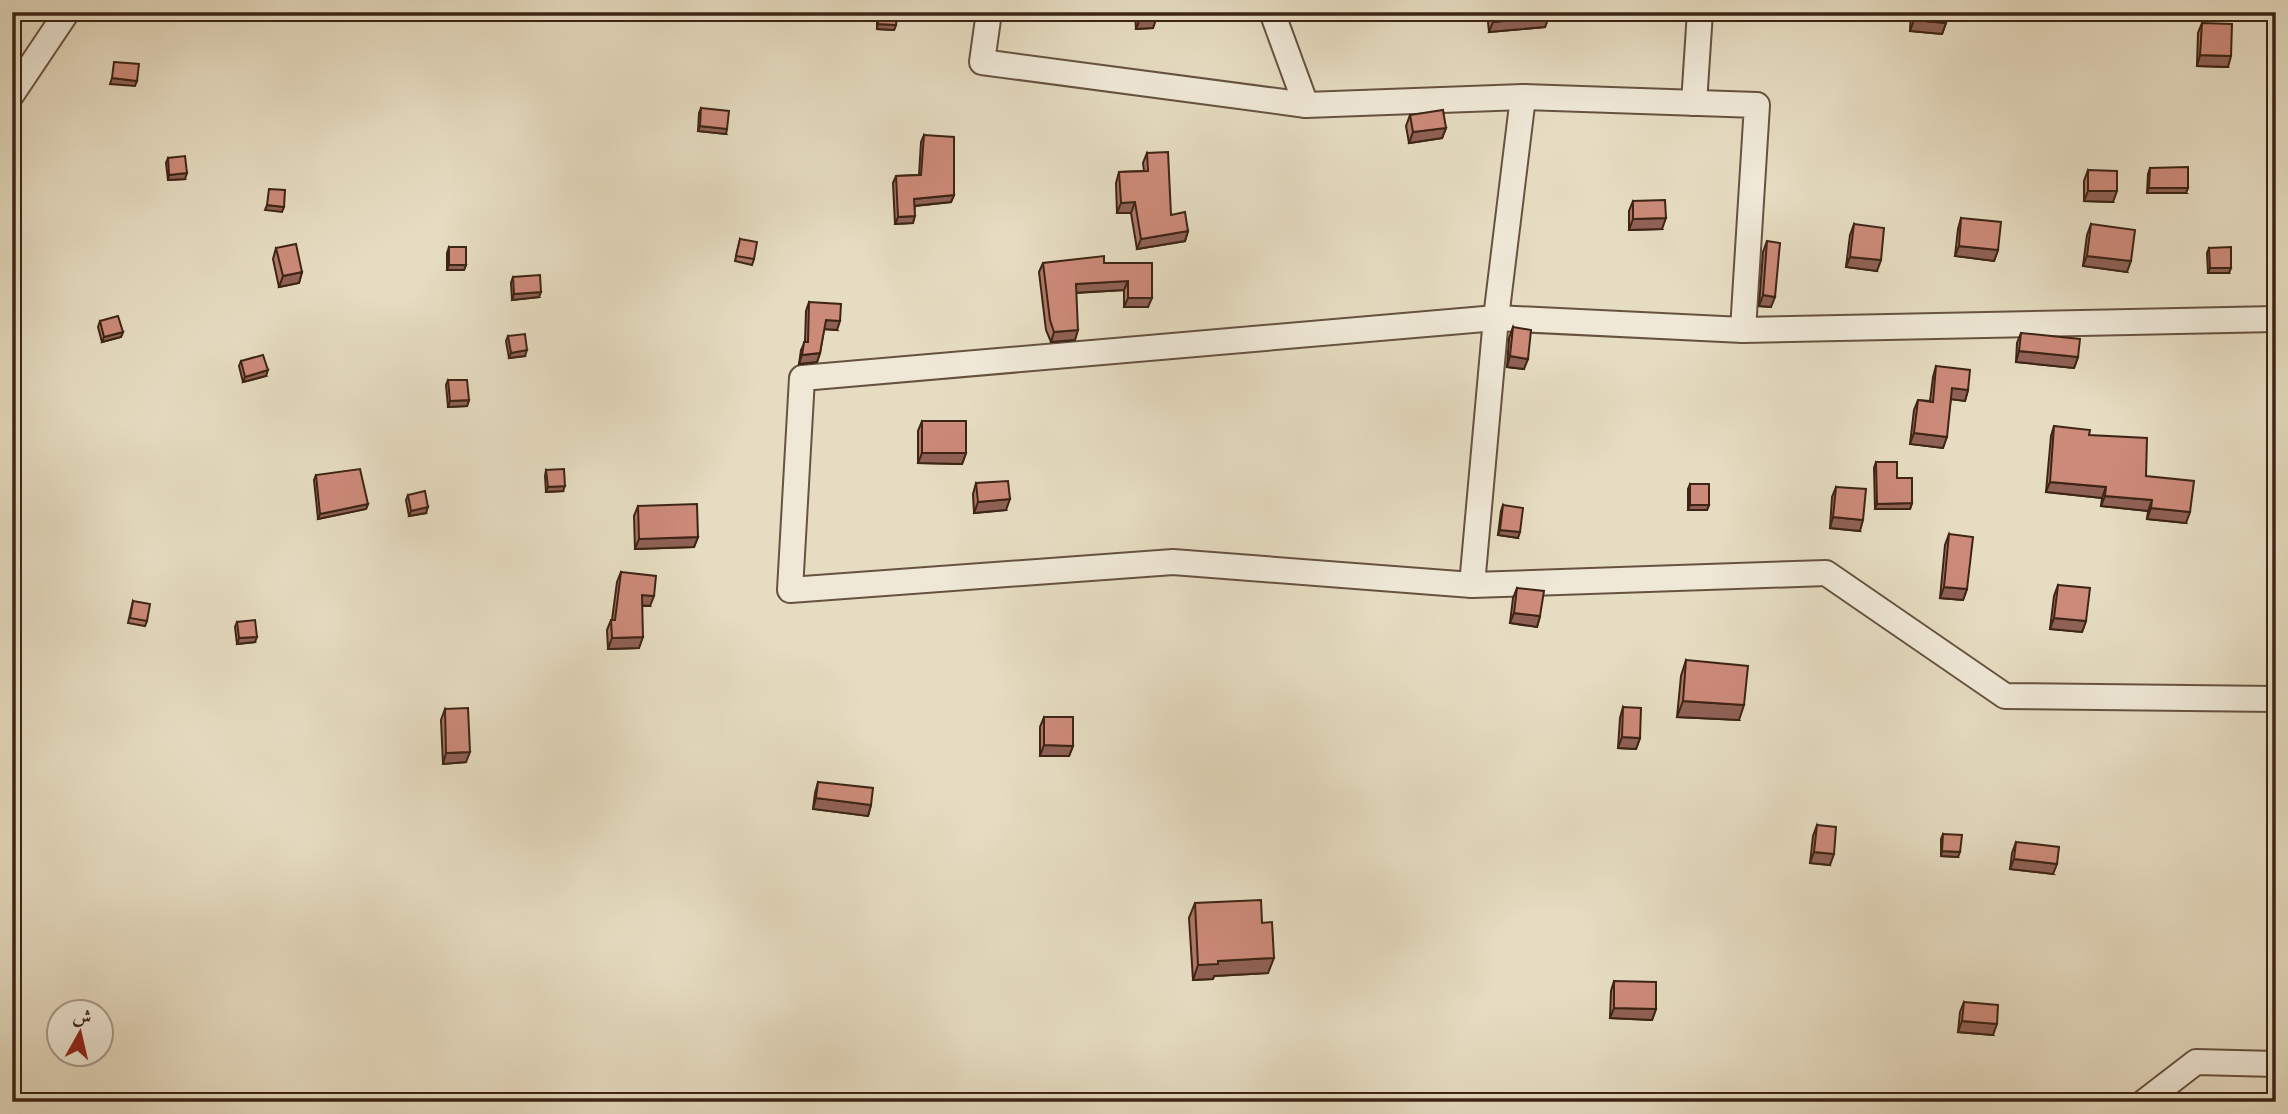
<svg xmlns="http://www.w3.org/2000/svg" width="2288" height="1114" font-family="Vollkorn,Amiri,serif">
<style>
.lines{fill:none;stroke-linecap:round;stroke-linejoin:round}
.minor-casing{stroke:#675240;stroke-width:28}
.minor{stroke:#efe8d7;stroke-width:24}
.wall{fill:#af7768;stroke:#3d2415;stroke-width:2}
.shaded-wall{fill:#8f6155;stroke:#3d2415;stroke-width:2}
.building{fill:#cc8a79;stroke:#3d2415;stroke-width:2}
</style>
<rect width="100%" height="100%" fill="#e6dcc1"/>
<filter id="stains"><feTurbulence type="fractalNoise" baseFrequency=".00286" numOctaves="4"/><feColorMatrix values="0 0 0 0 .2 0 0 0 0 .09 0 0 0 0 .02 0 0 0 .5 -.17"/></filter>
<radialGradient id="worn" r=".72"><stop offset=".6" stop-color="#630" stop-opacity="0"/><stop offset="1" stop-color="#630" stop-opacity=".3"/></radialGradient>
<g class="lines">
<defs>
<g id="minor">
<polyline points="989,12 982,62 1306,105 1523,97 1757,105 1743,330"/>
<polyline points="1272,12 1306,105"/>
<polyline points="12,94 67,12"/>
<polyline points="1694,103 1700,12"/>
<polyline points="2276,319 1743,330 1496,318 802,378 790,590 1173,562 1472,585 1826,573 2005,696 2276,699"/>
<polyline points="1472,585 1496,318 1523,97"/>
<polyline points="2144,1102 2196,1062 2276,1064"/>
</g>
</defs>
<!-- minor casing -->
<use href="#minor" class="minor-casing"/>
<!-- minor -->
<use href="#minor" class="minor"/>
</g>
<!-- wall -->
<g class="wall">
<polygon points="877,12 897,12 896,25 894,30 877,29"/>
<polygon points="1118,12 1156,12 1153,28 1136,29 1135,13 1118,14"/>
<polygon points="1487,12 1548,12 1545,27 1489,32"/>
<polygon points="1911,12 1947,12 1946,23 1942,34 1910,31"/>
<polygon points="2186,12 2204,12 2203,15"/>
<polygon points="2202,23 2228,67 2197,66 2198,33"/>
<polygon points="701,108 726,134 698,131 699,113"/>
<polygon points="1410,115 1446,128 1442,138 1409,143 1406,126"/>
<polygon points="924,135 954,195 951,202 915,206 913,223 895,224 893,183 896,176 919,175 921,142"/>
<polygon points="1147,153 1171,215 1188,231 1185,241 1137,249 1131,213 1117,213 1116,183 1119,172 1144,171 1143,163"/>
<polygon points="168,158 185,179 168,180 166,163"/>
<polygon points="2150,168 2186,193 2147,193 2148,174"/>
<polygon points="2088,170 2113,202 2084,201 2084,181"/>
<polygon points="1633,201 1662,229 1629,230 1629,211"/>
<polygon points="1961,218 1998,250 1994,261 1955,256 1958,229"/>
<polygon points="1854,224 1877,271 1846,267 1850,235"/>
<polygon points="2091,224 2127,272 2083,266 2087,235"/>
<polygon points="740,239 754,259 752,265 735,261"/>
<polygon points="1767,241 1771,307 1759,306 1763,252"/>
<polygon points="449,247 466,265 464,270 447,270 447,253"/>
<polygon points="276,248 302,272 299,283 279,287 273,259"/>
<polygon points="2209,248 2229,273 2208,273 2207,253"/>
<polygon points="1043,263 1152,263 1148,307 1124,307 1124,290 1076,293 1075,340 1051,342 1046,330 1039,272"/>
<polygon points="513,277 539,297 512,300 511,283"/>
<polygon points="809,302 837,330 824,329 820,353 817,362 799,364 801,350 805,342 806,311"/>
<polygon points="100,321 123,332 121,337 102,342 98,327"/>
<polygon points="1513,327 1524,369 1507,367 1509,338"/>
<polygon points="2021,333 2078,357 2074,368 2016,362 2017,343"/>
<polygon points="508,336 525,356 509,358 506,341"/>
<polygon points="241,361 266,376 243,382 239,366"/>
<polygon points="1936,366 1968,390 1965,401 1951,399 1943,448 1910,444 1914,410 1918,400 1930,401 1933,377"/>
<polygon points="448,380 469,400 467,406 448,407 446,385"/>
<polygon points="922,421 966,453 962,464 918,463 918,431"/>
<polygon points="2054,426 2089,435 2146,476 2186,523 2147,519 2148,511 2101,506 2102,498 2046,492 2051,436"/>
<polygon points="1876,462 1897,478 1912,503 1910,509 1875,509 1874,468"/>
<polygon points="546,470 563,491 546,492 545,476"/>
<polygon points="316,475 368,504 366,509 318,519 314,480"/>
<polygon points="976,483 1006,510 974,513 973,494"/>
<polygon points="1690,484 1709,505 1707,510 1688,510 1688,489"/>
<polygon points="1836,487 1860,531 1830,528 1832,497"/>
<polygon points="408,495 426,513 409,516 406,500"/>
<polygon points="1503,505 1518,538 1498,535 1501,511"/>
<polygon points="638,506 698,537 694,547 635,549 634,516"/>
<polygon points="1949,534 1967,589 1963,600 1940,598 1945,545"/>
<polygon points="621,572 650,606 642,606 639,648 608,649 607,630 611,620 612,620 617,582"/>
<polygon points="2058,585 2086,621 2082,632 2050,629 2054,596"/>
<polygon points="1517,588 1540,616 1537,627 1510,623 1513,598"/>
<polygon points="2276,596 2276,631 2269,631 2272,607"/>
<polygon points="133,601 147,621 145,626 128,623"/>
<polygon points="237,622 255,642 237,644 235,627"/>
<polygon points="1686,660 1739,720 1677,717 1681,676"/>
<polygon points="1623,707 1640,738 1636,749 1618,748 1620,718"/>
<polygon points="445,709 466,762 443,764 441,720"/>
<polygon points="1044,717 1073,746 1069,756 1040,756 1040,727"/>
<polygon points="818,782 871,805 868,816 813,809 815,793"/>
<polygon points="1817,825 1830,865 1810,863 1813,836"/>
<polygon points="1943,834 1958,857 1941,856 1941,839"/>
<polygon points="2016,842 2053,874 2010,869 2012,853"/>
<polygon points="1195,903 1262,923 1268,973 1214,976 1213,979 1193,980 1189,918"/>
<polygon points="1614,981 1656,1009 1652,1020 1610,1018 1611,991"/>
<polygon points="1964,1002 1993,1035 1958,1032 1960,1012"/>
</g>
<!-- shaded-wall -->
<g class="shaded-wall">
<polygon points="1119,12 1135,12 1118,14"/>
<polygon points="1157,17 1153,28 1136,29 1140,19"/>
<polygon points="1549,17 1545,27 1489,32 1493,22"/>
<polygon points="1914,20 1946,23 1942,34 1910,31"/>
<polygon points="878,24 896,25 894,30 877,29"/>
<polygon points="2200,55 2231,56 2228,67 2197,66"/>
<polygon points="112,78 137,81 135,86 110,84"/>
<polygon points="700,126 727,129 726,134 698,131"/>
<polygon points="1446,128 1442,138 1409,143 1413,132"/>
<polygon points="187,173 185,179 168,180 169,175"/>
<polygon points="2149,188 2188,188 2186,193 2147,193"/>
<polygon points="2088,191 2117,191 2113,202 2084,201"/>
<polygon points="954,195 951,202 912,206 914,199"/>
<polygon points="1135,202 1131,213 1117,213 1121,203"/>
<polygon points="267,205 284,207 282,212 265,210"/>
<polygon points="915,216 913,223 895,224 898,217"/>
<polygon points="1666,218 1662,229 1629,230 1633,219"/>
<polygon points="1188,231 1185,241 1137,249 1141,239"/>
<polygon points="1959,246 1998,250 1994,261 1955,256"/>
<polygon points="2087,256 2131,261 2127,272 2083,266"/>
<polygon points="1850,257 1881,260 1877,271 1846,267"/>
<polygon points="449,265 466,265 464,270 447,270"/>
<polygon points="2210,268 2231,268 2229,273 2208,273"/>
<polygon points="302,272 299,283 279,287 283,276"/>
<polygon points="1128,281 1124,290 1072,293 1076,284"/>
<polygon points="541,292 539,297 512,300 514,294"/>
<polygon points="1763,295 1775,297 1771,307 1759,306"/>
<polygon points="1128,298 1152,298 1148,307 1124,307"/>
<polygon points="826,320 840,321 837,330 823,329"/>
<polygon points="1078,330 1075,340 1051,342 1054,332"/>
<polygon points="123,332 121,337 102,342 104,337"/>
<polygon points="527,350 525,356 509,358 511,353"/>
<polygon points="2019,351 2078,357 2074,368 2016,362"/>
<polygon points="820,353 817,362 799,364 802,355"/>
<polygon points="1510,356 1528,359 1524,369 1507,367"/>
<polygon points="268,370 266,376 243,382 245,377"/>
<polygon points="1952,388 1968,390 1965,401 1949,399"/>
<polygon points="469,400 467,406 448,407 450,401"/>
<polygon points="1914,433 1947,437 1943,448 1910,444"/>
<polygon points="922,453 966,453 962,464 918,463"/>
<polygon points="2050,482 2106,487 2102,498 2046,492"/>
<polygon points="565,486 563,491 546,492 548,487"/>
<polygon points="2105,496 2152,500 2148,511 2101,506"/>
<polygon points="1010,499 1006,510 974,513 978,502"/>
<polygon points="1912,503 1910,509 1875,509 1877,504"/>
<polygon points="368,504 366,509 318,519 320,514"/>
<polygon points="1690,505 1709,505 1707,510 1688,510"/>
<polygon points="428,507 426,513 409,516 411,511"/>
<polygon points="2151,508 2190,512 2186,523 2147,519"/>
<polygon points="1833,517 1863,520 1860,531 1830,528"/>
<polygon points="1500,530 1520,532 1518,538 1498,535"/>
<polygon points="698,537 694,547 635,549 639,539"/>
<polygon points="1944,587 1967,589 1963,600 1940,598"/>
<polygon points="642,595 654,596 650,606 638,605"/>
<polygon points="1514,613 1540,616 1537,627 1510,623"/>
<polygon points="2054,618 2086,621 2082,632 2050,629"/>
<polygon points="2273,620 2276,620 2276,631 2269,631"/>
<polygon points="257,637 255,642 237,644 239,638"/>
<polygon points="643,637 639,648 608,649 612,638"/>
<polygon points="1683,701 1744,705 1739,720 1677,717"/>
<polygon points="1622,737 1640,738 1636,749 1618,748"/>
<polygon points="1044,745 1073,746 1069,756 1040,756"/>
<polygon points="470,752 466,762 443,764 446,753"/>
<polygon points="816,798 871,805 868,816 813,809"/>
<polygon points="1942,851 1960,852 1958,857 1941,856"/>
<polygon points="1814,852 1834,854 1830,865 1810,863"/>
<polygon points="2014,859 2057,864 2053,874 2010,869"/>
<polygon points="1274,958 1268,973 1214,976 1213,979 1193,980 1198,965 1218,961"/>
<polygon points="1614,1008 1656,1009 1652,1020 1610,1018"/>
<polygon points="1962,1021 1997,1024 1993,1035 1958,1032"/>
</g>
<!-- building -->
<g class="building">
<polygon points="879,12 897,12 896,25 878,24"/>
<polygon points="1139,12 1156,12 1157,17 1140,19"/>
<polygon points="1492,12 1548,12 1549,17 1493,22"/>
<polygon points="1914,12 1947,12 1946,23 1914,20"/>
<polygon points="2202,23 2232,24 2231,56 2200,55"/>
<polygon points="114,62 139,64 137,81 112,78"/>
<polygon points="701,108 729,111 727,129 700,126"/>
<polygon points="1443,110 1446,128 1413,132 1410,115"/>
<polygon points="924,135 954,137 954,195 914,199 915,216 898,217 896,176 921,175"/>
<polygon points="1168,152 1171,215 1185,212 1188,231 1141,239 1135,202 1121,203 1119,172 1148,171 1147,153"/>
<polygon points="185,156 187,173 169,175 168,158"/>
<polygon points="2188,167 2188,188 2149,188 2150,168"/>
<polygon points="2088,170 2117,171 2117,191 2088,191"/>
<polygon points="269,189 285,190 284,207 267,205"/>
<polygon points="1665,200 1666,218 1633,219 1633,201"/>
<polygon points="1961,218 2001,222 1998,250 1959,246"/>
<polygon points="1854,224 1884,228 1881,260 1850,257"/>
<polygon points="2091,224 2135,230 2131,261 2087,256"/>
<polygon points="740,239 757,242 754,259 736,256"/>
<polygon points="1767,241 1780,243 1775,297 1763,295"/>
<polygon points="296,244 302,272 283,276 276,248"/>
<rect x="449" y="247" width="17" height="18"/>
<polygon points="2231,247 2231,268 2210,268 2209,248"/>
<polygon points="1104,256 1104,263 1152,263 1152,298 1128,298 1128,281 1076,284 1078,330 1054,332 1050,320 1043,263"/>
<polygon points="540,275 541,292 514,294 513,277"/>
<polygon points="809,302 841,304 840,321 826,320 820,353 802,355 804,342 808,342"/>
<polygon points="118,316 123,332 104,337 100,321"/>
<polygon points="1513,327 1531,330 1528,359 1510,356"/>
<polygon points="2021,333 2080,339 2078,357 2019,351"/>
<polygon points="525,334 527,350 511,353 508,336"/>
<polygon points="263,355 268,370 245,377 241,361"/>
<polygon points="1936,366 1970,370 1968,390 1952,388 1947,437 1914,433 1918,400 1933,402"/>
<polygon points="448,380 467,380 469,400 450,401"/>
<rect x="922" y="421" width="44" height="32"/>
<polygon points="2054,426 2090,430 2089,435 2147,438 2146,476 2194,481 2190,512 2151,508 2152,500 2105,496 2106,487 2050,482"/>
<polygon points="1876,462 1897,462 1897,478 1912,478 1912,503 1877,504"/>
<polygon points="360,469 368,504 320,514 316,475"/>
<polygon points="564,469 565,486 548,487 546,470"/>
<polygon points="1008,481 1010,499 978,502 976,483"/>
<rect x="1690" y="484" width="19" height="21"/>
<polygon points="1836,487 1866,489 1863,520 1833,517"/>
<polygon points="425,491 428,507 411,511 408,495"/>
<polygon points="697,504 698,537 639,539 638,506"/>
<polygon points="1503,505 1523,508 1520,532 1500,530"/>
<polygon points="1949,534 1973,537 1967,589 1944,587"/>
<polygon points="621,572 656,576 654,596 642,595 643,637 612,638 611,620 615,620"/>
<polygon points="2058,585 2090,588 2086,621 2054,618"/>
<polygon points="1517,588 1544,591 1540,616 1514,613"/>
<polygon points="2276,596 2276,620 2273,620"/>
<polygon points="133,601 150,604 147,621 130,618"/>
<polygon points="255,620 257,637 239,638 237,622"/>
<polygon points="1686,660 1748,666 1744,705 1683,701"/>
<polygon points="1623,707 1641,708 1640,738 1622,737"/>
<polygon points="468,708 470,752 446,753 445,709"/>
<polygon points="1044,717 1073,717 1073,746 1044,745"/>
<polygon points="818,782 873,788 871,805 816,798"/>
<polygon points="1817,825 1836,827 1834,854 1814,852"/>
<polygon points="1943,834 1962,835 1960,852 1942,851"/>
<polygon points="2016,842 2059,847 2057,864 2014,859"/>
<polygon points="1261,900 1262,923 1272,922 1274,958 1218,961 1218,964 1198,965 1195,903"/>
<polygon points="1614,981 1656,982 1656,1009 1614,1008"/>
<polygon points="1964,1002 1998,1005 1997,1024 1962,1021"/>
</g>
<!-- margin -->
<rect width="2288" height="1114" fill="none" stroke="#e6dcc1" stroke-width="42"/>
<rect x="14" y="14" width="2260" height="1086" fill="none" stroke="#3d2415" stroke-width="3.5"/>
<rect x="21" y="21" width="2246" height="1072" fill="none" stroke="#3d2415" stroke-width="2"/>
<!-- north arrow -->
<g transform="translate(80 1033) rotate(8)"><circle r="33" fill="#efe8d7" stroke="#a89a89" stroke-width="2"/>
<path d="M0-5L12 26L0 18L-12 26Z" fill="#8f2418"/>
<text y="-10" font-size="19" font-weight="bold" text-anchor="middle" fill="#3d2415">ش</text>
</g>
<rect width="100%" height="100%" filter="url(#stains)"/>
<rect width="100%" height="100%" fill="url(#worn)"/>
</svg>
